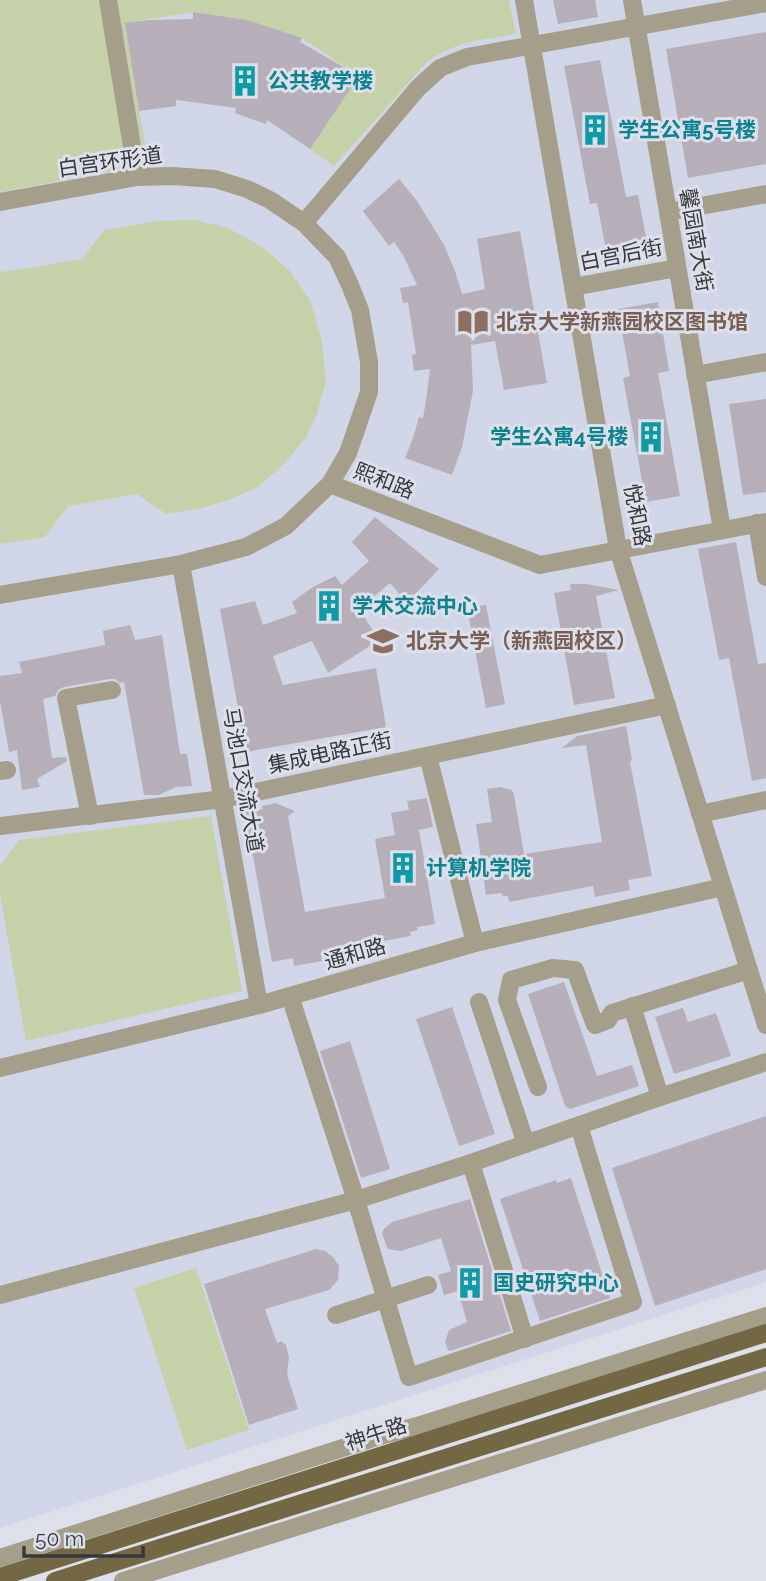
<svg xmlns="http://www.w3.org/2000/svg" width="766" height="1581" font-family="Raleway,'Noto Sans SC',sans-serif">
<style>
.built{fill:#d1d5e8}
.green{fill:#c5d1a8}
.building{fill:#b6afb9}
.lines{fill:none;stroke-linecap:round;stroke-linejoin:round}
.minor{stroke:#a59e8b;stroke-width:18}
.major{stroke:#746744;stroke-width:18}
.labels{text-anchor:middle;stroke-width:6;stroke-linejoin:round;paint-order:stroke}
.culture-label{font-size:21px;font-weight:bold;fill:#0d838f;stroke:#dddfeb;text-anchor:start}
.street-label{font-size:21px;fill:#37383c;stroke:#dddfeb}
.education-label{font-size:21px;font-weight:bold;fill:#785e54;stroke:#dddfeb;text-anchor:start}
</style>
<rect width="100%" height="100%" fill="#dddfeb"/>
<!-- built -->
<polygon class="built" points="0,0 766,0 766,1282 0,1528"/>
<!-- green -->
<g class="green">
<path d="M 0,0 L 509,0 L 516,34 C 482,40 457,41 428,61 L 334,166 L 310,149 L 359,76 L 302,38 L 240,19 L 193,12 L 125,23 L 148,164 L 0,192 Z"/>
<polygon points="195,220 228,228 261,246 289,270 310,300 322,341 326,381 317,414 307,436 283,465 259,486 229,500 202,508 166,514 137,494 68,506 45,537 0,544 0,270 4,272 82,259 104,230 157,221"/>
<polygon points="211,816 242,991 26,1041 0,894 0,866 19,840"/>
<polygon points="196,1268 249,1430 187,1450 134,1288"/>
</g>
<!-- building -->
<g class="building">
<polygon points="553,0 595,0 598,17 558,24"/>
<polygon points="193,12 247,20 302,38 300,42 359,76 310,149 267,120 266,124 235,113 236,108 176,100 176,106 139,111 125,23 150,20 193,19"/>
<polygon points="766,32 766,164 688,178 666,49"/>
<polygon points="600,60 626,197 638,195 649,252 608,260 597,203 590,204 564,66"/>
<polygon points="399,179 417,201 444,245 455,271 462,294 485,289 477,239 520,231 547,383 504,390 495,341 471,345 473,391 462,447 452,475 405,458 413,438 419,417 423,418 426,401 430,369 414,371 412,355 416,354 408,302 403,303 400,288 417,285 403,255 394,242 389,246 363,211"/>
<polygon points="658,302 669,371 658,373 680,496 646,502 623,378 630,376 618,309"/>
<polygon points="766,399 766,492 743,495 729,404"/>
<polygon points="375,517 439,569 407,603 390,583 359,609 379,640 328,673 312,641 273,656 283,685 376,668 386,727 246,752 220,609 255,601 263,625 297,613 292,602 313,587 335,576 342,585 369,561 352,542"/>
<polygon points="736,542 758,664 766,663 766,778 752,781 729,658 719,660 698,549"/>
<polygon points="570,584 586,584 619,590 596,596 615,698 574,705 554,593 571,590"/>
<polygon points="486,605 505,704 486,708 467,608"/>
<polygon points="130,625 135,640 162,635 180,754 187,754 192,786 176,787 159,795 144,795 124,682 120,683 115,679 110,679 64,687 58,690 55,696 43,699 52,758 66,757 67,761 37,779 40,787 22,790 17,750 9,752 0,701 0,676 22,673 19,662 105,645 103,631"/>
<polygon points="626,726 632,760 630,762 652,876 628,880 630,890 595,897 593,886 509,902 508,896 503,896 501,893 486,895 476,824 492,822 487,789 500,787 512,790 514,795 524,854 602,842 586,745 562,748 577,736"/>
<polygon points="427,798 433,827 419,830 435,924 417,927 418,930 410,932 411,936 321,952 322,961 294,966 293,958 272,962 245,812 263,809 262,806 275,803 295,811 288,816 305,912 385,898 375,839 395,835 391,813 409,810 407,801"/>
<polygon points="564,982 597,1076 632,1065 639,1086 570,1109 565,1106 528,994"/>
<polygon points="452,1007 495,1134 459,1146 416,1019"/>
<polygon points="683,1008 688,1022 716,1013 731,1056 674,1074 655,1017"/>
<polygon points="350,1041 390,1169 361,1178 320,1051"/>
<polygon points="766,1116 766,1269 655,1306 612,1168"/>
<polygon points="571,1178 610,1298 540,1321 500,1199 556,1180 557,1183"/>
<polygon points="470,1199 511,1331 450,1351 448,1350 445,1342 449,1330 467,1322 458,1291 444,1295 438,1275 451,1271 441,1238 401,1251 393,1250 388,1249 386,1245 382,1233 384,1229 392,1222"/>
<polygon points="316,1249 325,1251 333,1257 339,1266 338,1280 329,1290 265,1309 277,1343 281,1341 286,1345 289,1357 287,1374 298,1409 249,1425 204,1284"/>
</g>
<g class="lines">
<!-- minor -->
<g class="minor">
<polyline points="108,0 137,177"/>
<polyline points="524,0 618,549 766,1025"/>
<polyline points="632,0 722,530"/>
<polyline points="0,202 137,177 172,176 215,179 247,189 270,200 304,223 337,257 350,285 360,310 369,362 369,392 348,453 330,484"/>
<polyline points="668,212 766,194"/>
<polyline points="304,223 418,88 440,68 467,57 766,3"/>
<polyline points="573,287 677,268"/>
<polyline points="695,375 766,362"/>
<polyline points="757,523 766,577"/>
<polyline points="181,564 259,1005"/>
<polyline points="0,595 181,564 246,547 286,526 330,484 540,565 766,522"/>
<polyline points="428,756 475,943"/>
<polyline points="0,771 7,770"/>
<polyline points="700,814 766,800"/>
<polyline points="90,816 66,698 112,690"/>
<polyline points="0,826 223,799 667,705"/>
<polyline points="290,996 356,1200 409,1377 633,1302 579,1126"/>
<polyline points="479,1002 526,1144"/>
<polyline points="632,1006 660,1097"/>
<polyline points="0,1068 259,1005 475,943 723,887"/>
<polyline points="538,1087 507,1000 511,980 553,968 575,970 595,1025 608,1020 612,1013 749,970"/>
<polyline points="471,1163 525,1339"/>
<polyline points="0,1295 356,1200 471,1163 660,1097 766,1062"/>
<polyline points="336,1315 428,1285"/>
<polyline points="0,1558 380,1436 417,1426 766,1316"/>
<polyline points="123,1581 766,1380"/>
</g>
<!-- major -->
<g class="major">
<polyline points="0,1577 766,1333"/>
<polyline points="55,1581 766,1357"/>
</g>
</g>
<!-- icons -->
<defs>
<symbol id="building-bare" viewBox="-9 -9 18 18"><path d="M-4-6H4V6H1V3H-1V6H-4ZM-2.5-4.3h1.7v1.8h-1.7ZM.8-4.3h1.7v1.8H.8ZM-2.5-1h1.7V.8h-1.7ZM.8-1h1.7V.8H.8Z" fill="#0f9aa8" stroke="#dddfeb" stroke-width="2.5" paint-order="stroke"/></symbol>
<symbol id="library-bare" viewBox="-9 -9 18 18"><path d="M-6-4Q-3-5.5-.7-3.5V5Q-3 3-6 4ZM6-4Q3-5.5 .7-3.5V5Q3 3 6 4Z" fill="#8d6e63" stroke="#dddfeb" stroke-width="2.5" paint-order="stroke"/></symbol>
<symbol id="university-bare" viewBox="-9 -9 18 18"><path d="M0-5L7-2L0 1L-7-2ZM-4 1L0 2.5L4 1V4Q0 6-4 4Z" fill="#8d6e63" stroke="#dddfeb" stroke-width="2.5" paint-order="stroke"/></symbol>
</defs>
<g fill-rule="evenodd">
<use href="#building-bare" x="223" y="59" width="44" height="44"/>
<use href="#building-bare" x="573" y="108" width="44" height="44"/>
<use href="#library-bare" x="451" y="300" width="44" height="44"/>
<use href="#building-bare" x="629" y="415" width="44" height="44"/>
<use href="#building-bare" x="307" y="584" width="44" height="44"/>
<use href="#university-bare" x="361" y="619" width="44" height="44"/>
<use href="#building-bare" x="381" y="846" width="44" height="44"/>
<use href="#building-bare" x="448" y="1261" width="44" height="44"/>
</g>
<g class="labels">
<!-- culture labels -->
<g class="culture-label">
<text x="268" y="88">公共教学楼</text>
<text x="618" y="137">学生公寓5号楼</text>
<text x="628" y="444" text-anchor="end">学生公寓4号楼</text>
<text x="352" y="613">学术交流中心</text>
<text x="426" y="875">计算机学院</text>
<text x="493" y="1290">国史研究中心</text>
</g>
<!-- street labels -->
<g class="street-label">
<text transform="translate(110 162) rotate(-8)" y="7">白宫环形道</text>
<text transform="translate(696 240) rotate(80)" y="7">馨园南大街</text>
<text transform="translate(621 255) rotate(-11)" y="7">白宫后街</text>
<text transform="translate(384 481) rotate(21)" y="7">熙和路</text>
<text transform="translate(637 515) rotate(79)" y="7">悦和路</text>
<text transform="translate(330 753) rotate(-12)" y="7">集成电路正街</text>
<text transform="translate(243 780) rotate(80)" y="7">马池口交流大道</text>
<text transform="translate(355 954) rotate(-16)" y="7">通和路</text>
<text transform="translate(376 1434) rotate(-18)" y="7">神牛路</text>
</g>
<!-- education labels -->
<g class="education-label">
<text x="496" y="329">北京大学新燕园校区图书馆</text>
<text x="406" y="648">北京大学（新燕园校区）</text>
</g>
</g>
<!-- scale -->
<path d="M24 1546v10h119v-10" fill="none" stroke="#37383c" stroke-width="3.5"/>
<text x="35" y="1546" font-size="21" fill="#37383c" stroke="#dddfeb" stroke-width="5" paint-order="stroke">50 m</text>
</svg>
